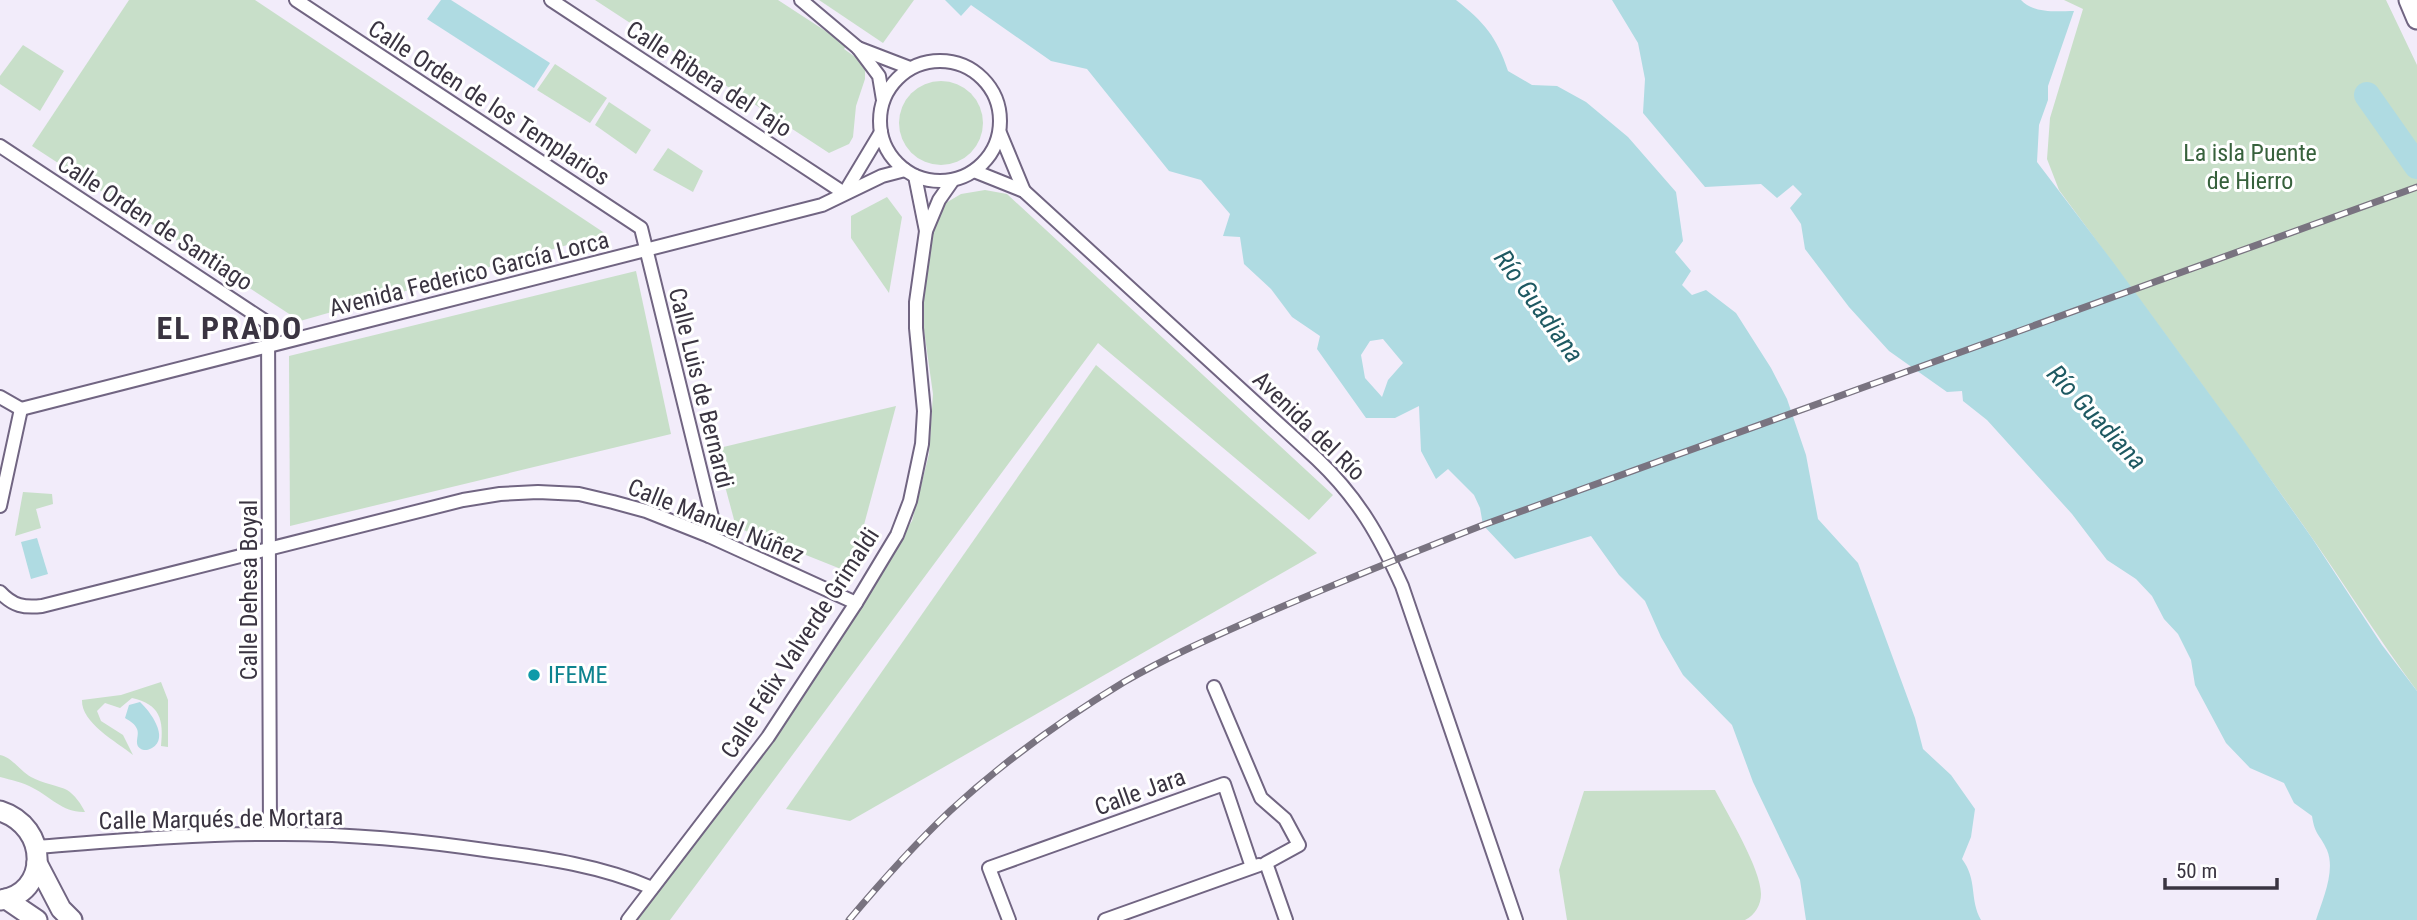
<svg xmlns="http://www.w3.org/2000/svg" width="2417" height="920" font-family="'Roboto Condensed',sans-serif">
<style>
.green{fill:#c8dfc9}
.water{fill:#afdbe2;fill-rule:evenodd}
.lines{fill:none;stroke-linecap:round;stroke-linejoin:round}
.river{stroke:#afdbe2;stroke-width:26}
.street-casing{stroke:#716582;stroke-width:16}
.primary-casing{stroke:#716582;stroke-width:23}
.street{stroke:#fff;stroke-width:12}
.primary{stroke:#fff;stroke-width:19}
.rail-casing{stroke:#797380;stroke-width:7}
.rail{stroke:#fff;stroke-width:4.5;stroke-dasharray:13;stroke-linecap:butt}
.culture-dot{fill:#0f9aa8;stroke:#fff;stroke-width:2.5}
.labels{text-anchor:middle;stroke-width:6;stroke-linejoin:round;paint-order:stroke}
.street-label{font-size:24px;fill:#3a3441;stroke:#fff}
.park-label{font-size:24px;fill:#37613c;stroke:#fff}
.culture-label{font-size:24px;fill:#0d838f;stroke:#fff;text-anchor:start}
.water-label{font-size:26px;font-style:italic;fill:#1e5962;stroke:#fff}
.district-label{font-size:32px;font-weight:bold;letter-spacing:2px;fill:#3a3441;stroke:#fff}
</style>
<rect width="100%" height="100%" fill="#f2ecfa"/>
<!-- green -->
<g class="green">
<polygon points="129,0 255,0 606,234 300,321 32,146"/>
<polygon points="595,0 778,0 847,45 844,49 861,61 865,69 865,79 856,106 853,137 849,144 829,153"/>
<polygon points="819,0 914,0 883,43"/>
<path d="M 2064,0 L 2386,0 L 2417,65 L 2417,691 C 2377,637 2342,580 2303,525 C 2223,412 2141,301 2059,190 L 2047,159 L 2050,118 L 2083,9 Z"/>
<polygon points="23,45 64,71 40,111 0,84 0,76"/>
<polygon points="555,64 607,98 590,123 537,90"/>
<circle cx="941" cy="123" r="42"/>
<polygon points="609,102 651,130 636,154 595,125"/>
<polygon points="668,148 703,171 693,192 653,170"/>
<polygon points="985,190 1007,194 1333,495 1309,520 1098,343 670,920 633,920 912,521 929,454 933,394 922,316 933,224 944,204 961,194"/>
<polygon points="887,197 902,217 889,293 851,238 851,216"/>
<polygon points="636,271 671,434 290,526 289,356"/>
<polygon points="1096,365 1317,553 850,821 786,809"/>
<polygon points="896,406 851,573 736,527 715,449"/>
<polygon points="23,492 52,494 53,504 36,509 41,528 15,536"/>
<path d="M 161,682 L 168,700 L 168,747 L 161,746 C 164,720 160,704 132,698 L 120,708 L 105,703 L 97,711 L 101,721 L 123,735 L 133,755 C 117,742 81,723 82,700 L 121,695 Z"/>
<path d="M 0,755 C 12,757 20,771 31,777 C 41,783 60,786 67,790 C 75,795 81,804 85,812 C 63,813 51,797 33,788 C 23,782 11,780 0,777 Z"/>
<path d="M 1715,790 C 1728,815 1761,869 1761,894 C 1761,905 1755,915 1745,920 L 1567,920 L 1559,870 L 1584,791 Z"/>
</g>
<!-- water -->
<g class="water">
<polygon points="441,0 451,0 550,63 534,88 427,19"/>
<path d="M 945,0 L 1456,0 C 1484,22 1497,37 1508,71 L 1532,85 L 1557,86 L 1586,102 L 1628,137 L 1676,192 L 1683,241 L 1675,252 L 1691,271 L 1682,285 L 1692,295 L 1706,290 L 1736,313 L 1771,368 L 1787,399 L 1806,455 L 1818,519 L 1858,563 L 1915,718 L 1923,749 L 1951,775 L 1975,809 L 1971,837 L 1962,859 C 1978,880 1969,899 1981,920 L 1806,920 L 1800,880 L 1753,782 L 1732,725 L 1683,675 L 1661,637 L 1645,601 L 1619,575 L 1591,536 L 1515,559 L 1483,525 L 1480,508 L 1474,495 L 1448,469 L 1436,479 L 1421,451 L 1419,406 L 1395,418 L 1366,418 L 1317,349 L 1320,336 L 1292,317 L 1271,289 L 1244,264 L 1240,237 L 1223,236 L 1230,214 L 1201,180 L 1169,171 L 1087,69 L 1051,61 L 971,5 L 961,16 ZM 1383,339 L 1403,363 L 1388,380 L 1382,397 L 1365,378 L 1361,355 L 1370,341 Z"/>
<path d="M 1612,0 L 2021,0 C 2034,14 2057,11 2074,11 L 2048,86 L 2048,100 L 2039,125 L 2037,162 L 2113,262 L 2243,440 L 2312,538 L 2382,645 L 2417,691 L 2417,920 L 2316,920 C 2322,901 2336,871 2327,850 C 2320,834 2315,836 2312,816 L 2294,803 L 2284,783 L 2250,768 L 2226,743 L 2195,685 L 2191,660 L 2178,634 L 2164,619 L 2152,596 L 2136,579 L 2107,560 L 2072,514 L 2006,441 L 1987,420 L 1963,401 L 1962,391 L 1947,392 L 1889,351 L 1849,307 L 1805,249 L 1801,224 L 1790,208 L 1802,194 L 1793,185 L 1777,198 L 1761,184 L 1705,187 L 1643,113 L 1645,79 L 1638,43 Z"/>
<polygon points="37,538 48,574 31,579 21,542"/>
<path d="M 140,702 C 150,711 170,738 152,748 C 149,750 144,751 141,749 C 133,744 140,736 137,729 C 135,724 130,721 125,718 L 129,705 Z"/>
</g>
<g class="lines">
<!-- river -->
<polyline class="river" points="2367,95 2417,166"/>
<defs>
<g id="street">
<polyline points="296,0 641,228 712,517 709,536"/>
<polyline points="551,0 844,193"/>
<polyline points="801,0 858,48 879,76 883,100"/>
<polyline points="858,48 910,68"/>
<circle cx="940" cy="121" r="60"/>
<polyline points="1000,133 1024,191"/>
<polyline points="0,146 268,323 270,834"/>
<path d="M 974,171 L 1024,191 L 1317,459 C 1358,498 1379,535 1402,586 L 1516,920"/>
<polyline points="915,176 926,231"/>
<polyline points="845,192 881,132"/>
<polyline points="0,397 21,409"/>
<polyline points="21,409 822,205 882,176 905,170"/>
<polyline points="0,506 21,409"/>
<path d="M 0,592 C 13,606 24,608 42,606 L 463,500 L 500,494 L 538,492 L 579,494 L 613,502 L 646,511 L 709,536 L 856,603"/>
<polyline points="1214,687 1261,798 1285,819 1299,845 1266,863 1286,920"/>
<path d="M 37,847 C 115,841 192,834 270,834 C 344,833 419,840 492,851 C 546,858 602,866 652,888"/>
<polyline points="628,920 768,737 856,603 897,535 910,501 922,444 924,411 916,328 916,302 926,231 939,200 953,180"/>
<polyline points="1009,920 989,868 1224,784 1252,867"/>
<polyline points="1105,920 1259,865"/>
</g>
<g id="primary">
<polyline points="2409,0 2417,19"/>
<path d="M 0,811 C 50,827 49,894 0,900"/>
<polyline points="37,863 61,909 72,920"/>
<polyline points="6,899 37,920"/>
</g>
</defs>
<!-- street casing -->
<use href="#street" class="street-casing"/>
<!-- primary casing -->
<use href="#primary" class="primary-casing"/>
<!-- street -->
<use href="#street" class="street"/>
<!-- primary -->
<use href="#primary" class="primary"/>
<defs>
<path id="rail" d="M 849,920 C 881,882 914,845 950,811 C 1003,762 1063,719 1124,682 C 1167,657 1213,637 1258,617 C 1332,585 1407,555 1483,525 L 2417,187"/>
</defs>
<!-- rail casing -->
<use href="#rail" class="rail-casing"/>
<!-- rail -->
<use href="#rail" class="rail"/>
</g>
<!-- markers -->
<circle class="culture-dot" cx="534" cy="675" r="7"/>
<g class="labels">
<!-- street labels -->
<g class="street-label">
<text transform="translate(709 79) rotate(33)" y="8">Calle Ribera del Tajo</text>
<text transform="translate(489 103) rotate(33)" y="8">Calle Orden de los Templarios</text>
<text transform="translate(155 223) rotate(33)" y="8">Calle Orden de Santiago</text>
<text transform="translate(469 274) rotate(-14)" y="8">Avenida Federico García Lorca</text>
<text transform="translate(701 388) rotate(76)" y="8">Calle Luis de Bernardi</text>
<text transform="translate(1309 426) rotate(44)" y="8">Avenida del Río</text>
<text transform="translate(716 521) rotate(22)" y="8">Calle Manuel Núñez</text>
<text transform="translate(249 590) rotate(-90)" y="8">Calle Dehesa Boyal</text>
<text transform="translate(800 643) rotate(-57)" y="8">Calle Félix Valverde Grimaldi</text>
<text transform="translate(1140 792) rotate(-20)" y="8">Calle Jara</text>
<text transform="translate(221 819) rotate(-1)" y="8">Calle Marqués de Mortara</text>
</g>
<!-- park labels -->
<g class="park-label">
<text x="2250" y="161">La isla Puente<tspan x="2250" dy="28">de Hierro</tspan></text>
</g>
<!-- culture labels -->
<g class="culture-label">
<text x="548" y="683">IFEME</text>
</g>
<!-- water labels -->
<g class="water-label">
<text transform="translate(1539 306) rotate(54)" y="9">Río Guadiana</text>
<text transform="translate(2097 417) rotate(47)" y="9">Río Guadiana</text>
</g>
<!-- district labels -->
<g class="district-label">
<text x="230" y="339">EL PRADO</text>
</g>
</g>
<!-- scale -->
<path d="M2165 878v10h112v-10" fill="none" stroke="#3a3441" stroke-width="3.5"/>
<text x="2176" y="878" font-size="21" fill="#3a3441" stroke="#ffffff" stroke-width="5" paint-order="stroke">50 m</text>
</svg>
